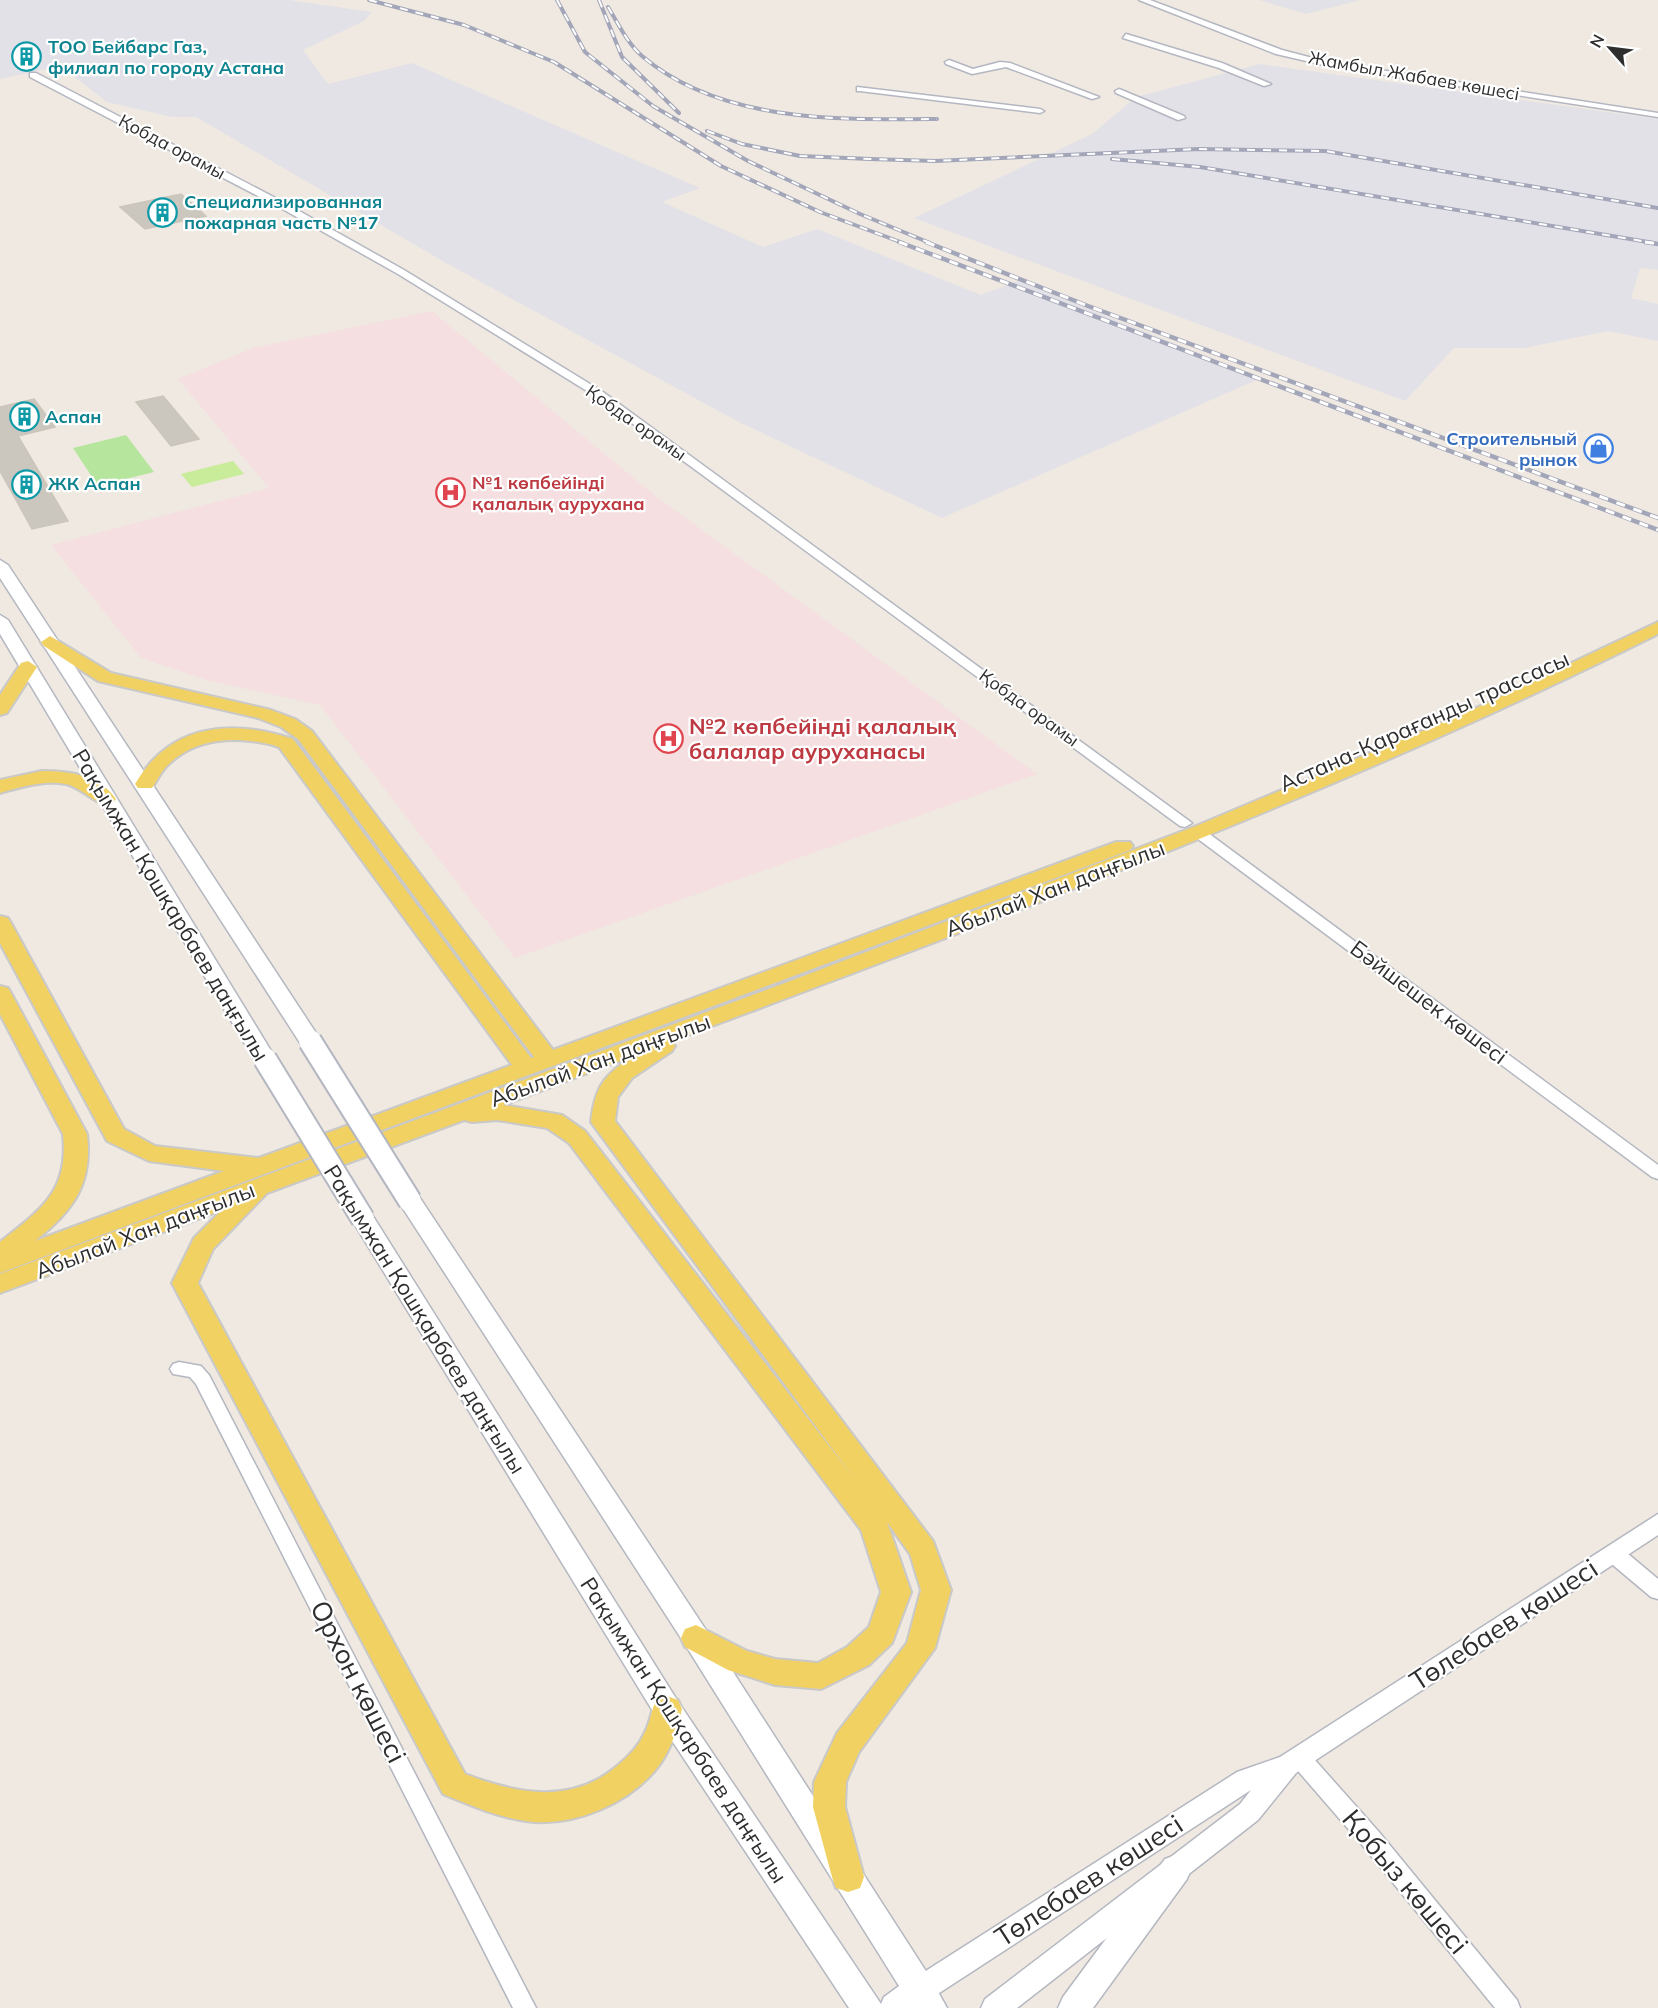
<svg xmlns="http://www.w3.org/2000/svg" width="1658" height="2008" font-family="Mulish,sans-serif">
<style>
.industrial{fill:#e3e1e8}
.medical{fill:#f5dfe0}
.green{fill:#b6e59e}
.pitch{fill:#c9ec9a}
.building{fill:#cbc7bf;stroke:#cbc5ba;stroke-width:1.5}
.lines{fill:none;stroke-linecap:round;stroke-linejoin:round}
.minor-casing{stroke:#b4b7c1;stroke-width:3}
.tertiary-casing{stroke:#b4b7c1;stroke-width:3}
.secondary-casing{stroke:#b4b7c1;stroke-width:3}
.primary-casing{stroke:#c9c9c9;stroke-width:4}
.minor{fill:#fff;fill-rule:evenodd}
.tertiary{fill:#fff;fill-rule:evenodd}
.secondary{fill:#fff;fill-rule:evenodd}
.primary{fill:#f2d163;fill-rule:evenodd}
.rail-far1-casing{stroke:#a3a6b8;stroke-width:4}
.rail-casing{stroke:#a3a6b8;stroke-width:4.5}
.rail-far1{stroke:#fff;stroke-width:2;stroke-dasharray:8;stroke-linecap:butt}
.rail{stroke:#fff;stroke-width:3;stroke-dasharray:9;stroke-linecap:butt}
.secondary-bridge-casing{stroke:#b4b7c1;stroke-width:26;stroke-linecap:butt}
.secondary-bridge{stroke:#fff;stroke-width:22}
.labels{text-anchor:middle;stroke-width:4.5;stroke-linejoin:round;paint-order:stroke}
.far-culture-label{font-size:18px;font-weight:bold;fill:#0d838f;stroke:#fff;text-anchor:start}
.far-street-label{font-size:18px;fill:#2e2e2e;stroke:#fff}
.far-shop-label{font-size:18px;font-weight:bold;fill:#366cbe;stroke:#fff;text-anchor:end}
.far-health-label{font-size:18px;font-weight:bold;fill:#be3a42;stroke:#fff;text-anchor:start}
.street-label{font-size:22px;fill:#2e2e2e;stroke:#fff}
.health-label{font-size:22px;font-weight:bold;fill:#be3a42;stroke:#fff;text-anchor:start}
.near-street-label{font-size:27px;fill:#2e2e2e;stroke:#fff}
</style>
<rect width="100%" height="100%" fill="#efe9e1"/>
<!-- industrial -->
<g class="industrial">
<polygon points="0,0 289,0 372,12 364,21 303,50 328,84 412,63 700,188 662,202 763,247 817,229 981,295 1018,281 1261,378 942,518 739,422 446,263 196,117 172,117 107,102 60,66 0,79"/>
<polygon points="1259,0 1360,0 1306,14"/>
<polygon points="1260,64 1658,119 1658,270 1640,268 1631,298 1658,304 1658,341 1608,331 1524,348 1454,348 1405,401 914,218 1092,134 1136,97"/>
</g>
<!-- medical -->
<polygon class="medical" points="432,311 658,498 1037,774 515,958 320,705 206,680 141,658 51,545 269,488 178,379 253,348"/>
<!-- green -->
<polygon class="green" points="126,435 154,472 98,486 73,448"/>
<!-- pitch -->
<polygon class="pitch" points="233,461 244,474 192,487 181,474"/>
<!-- building -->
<g class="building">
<polygon points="181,194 206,216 145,229 120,207"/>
<polygon points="163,396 199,439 171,446 136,402"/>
<polygon points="34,399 55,427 18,436 68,521 32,529 0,471 0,407"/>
</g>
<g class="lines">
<defs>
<g id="minor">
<polygon points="1139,0 1150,0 1282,50 1328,62 1658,113 1658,117 1328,66 1276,54"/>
<polygon points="1126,34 1222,63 1271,84 1264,86 1219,68 1123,38"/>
<polygon points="949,60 973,69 1000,62 1010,63 1099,97 1092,99 1006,67 972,74 946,64 945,62"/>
<polygon points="30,73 36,73 285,203 404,270 603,392 1192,823 1185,827 1180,826 595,396 398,274 279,207 30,77"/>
<polygon points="857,87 1040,109 1044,111 1040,113 860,91 857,91"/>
<polygon points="1119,89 1184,116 1185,118 1178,120 1116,93 1115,91"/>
<polygon points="1199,829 1204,830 1658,1165 1658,1179 1652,1177 1194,836 1192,833"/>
<polygon points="179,1362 201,1366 209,1375 536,2008 513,2008 196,1384 190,1377 173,1374 170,1369 173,1364"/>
<polygon points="1614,1546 1621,1548 1658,1579 1658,1599 1651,1597 1607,1560 1604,1554 1607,1548"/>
<polygon points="1299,1748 1306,1750 1379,1832 1517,2000 1520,2008 1495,2008 1363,1846 1292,1764 1289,1757 1292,1750"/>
</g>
<polygon id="tertiary" points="1658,1514 1658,1535 1296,1773 1258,1820 1017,2008 981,2008 985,1999 1240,1804 1251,1790 930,1999 920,2003 910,1999 906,1990 910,1981 1237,1772 1280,1757"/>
<g id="secondary">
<polygon points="0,560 8,565 318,1036 321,1041 318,1046 302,1046 0,578"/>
<polygon points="0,615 8,620 276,1059 273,1064 257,1064 254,1059 0,634"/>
<polygon points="410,1193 418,1195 706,1630 931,1979 947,2008 849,2008 657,1718 355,1225 351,1219 355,1213 363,1211 371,1213 677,1700 881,2004 884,1997 899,1986 686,1646 402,1207 398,1201 402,1195"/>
<polygon points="1176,1855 1187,1859 1191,1869 1187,1879 1093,2008 1058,2008 1063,1997 1165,1859"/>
</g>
<g id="primary">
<path d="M 1658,622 L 1658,634 C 1340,793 1005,916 672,1041 L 675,1046 L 672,1051 L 632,1078 L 618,1097 L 615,1121 L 933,1541 L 951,1590 L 935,1648 L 859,1752 L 846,1782 L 845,1807 L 864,1877 L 860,1888 L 848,1892 L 836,1888 L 832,1877 L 813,1807 L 814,1782 L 837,1733 L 907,1643 L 921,1590 L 910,1554 L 887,1522 L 911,1592 L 892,1643 L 869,1665 L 821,1689 L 775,1685 L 728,1670 L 685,1647 L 681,1638 L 685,1629 L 696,1625 L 747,1651 L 775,1659 L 818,1663 L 847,1647 L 869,1627 L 881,1592 L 861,1530 L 569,1143 L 547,1128 L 497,1120 L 472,1122 L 464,1120 L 267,1193 L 213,1249 L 198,1283 L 465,1774 C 517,1794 571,1805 617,1766 C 628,1757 638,1747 644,1734 C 650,1724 651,1711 656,1700 L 667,1696 L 678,1700 L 682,1709 C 677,1729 672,1747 660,1764 C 632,1803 573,1828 526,1821 C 497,1817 470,1805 443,1794 L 172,1283 L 194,1238 L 222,1210 L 0,1293 L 0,1274 L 801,977 L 1196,826 L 1472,710 ZM 633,1056 C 603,1076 595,1087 591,1122 L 854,1478 L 585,1131 L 562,1115 L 503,1105 Z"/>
<path d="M 50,636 L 111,673 L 271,710 L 295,719 L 312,731 L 553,1050 L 1116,842 L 1130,842 L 1133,846 L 1130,850 L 0,1273 L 0,1242 C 42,1209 69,1191 63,1134 L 0,1014 L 0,986 L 8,988 L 11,993 L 87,1134 C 93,1184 73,1211 35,1241 L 224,1171 L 149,1161 L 107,1141 L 0,943 L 0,916 L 8,918 L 11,923 L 124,1129 L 155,1146 L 259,1158 L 512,1065 L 279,747 C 240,735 194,736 165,768 C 160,774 156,782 152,788 L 138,788 L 135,784 C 171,723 231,719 293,739 L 531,1058 L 534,1057 L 298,739 L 281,727 L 258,718 L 98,681 L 44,646 L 41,642 Z"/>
<polygon points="28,661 37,667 7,713 0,715 0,695 21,663"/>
<path d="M 42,771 C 69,771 100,775 116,799 L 113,803 C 96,808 84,788 66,784 C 43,780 22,787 0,793 L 0,780 Z"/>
</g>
</defs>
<!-- minor casing -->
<use href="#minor" class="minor-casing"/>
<!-- tertiary casing -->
<use href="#tertiary" class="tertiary-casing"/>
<!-- secondary casing -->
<use href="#secondary" class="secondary-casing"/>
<!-- primary casing -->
<use href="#primary" class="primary-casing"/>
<!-- minor -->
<use href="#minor" class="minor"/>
<!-- tertiary -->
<use href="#tertiary" class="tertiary"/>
<!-- secondary -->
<use href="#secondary" class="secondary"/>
<!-- primary -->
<use href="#primary" class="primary"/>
<defs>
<g id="rail-far1">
<polyline points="369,0 464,25 554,62 721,166 820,212 903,243"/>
<polyline points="557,0 585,52 653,106 748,161 860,214 930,243"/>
<polyline points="599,0 622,57 679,113"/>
<path d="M 608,7 C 618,23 627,43 642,56 C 721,123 840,120 937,119"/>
<polyline points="707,131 742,144 800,156 870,159 935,161 1199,149 1325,151 1658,208"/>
<polyline points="1112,159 1200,167 1654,243"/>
</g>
<g id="rail">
<polyline points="899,242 1658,530"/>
<polyline points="926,242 1088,306 1658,518"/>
<polyline points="1645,242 1658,244"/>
</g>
</defs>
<!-- rail-far1 casing -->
<use href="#rail-far1" class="rail-far1-casing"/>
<!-- rail casing -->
<use href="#rail" class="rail-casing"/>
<!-- rail-far1 -->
<use href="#rail-far1" class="rail-far1"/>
<!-- rail -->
<use href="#rail" class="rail"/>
<defs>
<g id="secondary-bridge">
<polyline points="310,1041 410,1201"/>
<polyline points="265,1059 363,1219"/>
</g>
</defs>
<!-- secondary-bridge casing -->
<use href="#secondary-bridge" class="secondary-bridge-casing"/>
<!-- secondary-bridge -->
<use href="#secondary-bridge" class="secondary-bridge"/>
</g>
<!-- icons -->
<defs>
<symbol id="building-ring" viewBox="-11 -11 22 22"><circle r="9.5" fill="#fff" stroke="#0f9aa8" stroke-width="1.5"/><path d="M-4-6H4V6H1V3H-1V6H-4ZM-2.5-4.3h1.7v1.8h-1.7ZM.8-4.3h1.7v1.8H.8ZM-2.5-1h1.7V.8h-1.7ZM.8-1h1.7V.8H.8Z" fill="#0f9aa8"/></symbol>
<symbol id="shop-ring" viewBox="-11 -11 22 22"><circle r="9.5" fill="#fff" stroke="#3f7fe0" stroke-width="1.5"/><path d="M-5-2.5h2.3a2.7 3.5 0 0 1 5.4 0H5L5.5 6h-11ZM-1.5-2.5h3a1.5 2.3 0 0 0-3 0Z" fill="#3f7fe0"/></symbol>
<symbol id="hospital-ring" viewBox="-11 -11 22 22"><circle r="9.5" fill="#fff" stroke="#e0444e" stroke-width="1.5"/><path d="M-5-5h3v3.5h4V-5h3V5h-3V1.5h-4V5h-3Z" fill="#e0444e"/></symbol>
</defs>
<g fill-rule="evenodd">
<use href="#building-ring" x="10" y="40" width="33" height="33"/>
<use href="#building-ring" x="146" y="196" width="33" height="33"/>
<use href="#building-ring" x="8" y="400" width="33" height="33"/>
<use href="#shop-ring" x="1582" y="432" width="33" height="33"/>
<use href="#building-ring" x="10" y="468" width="33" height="33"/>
<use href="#hospital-ring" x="434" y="476" width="33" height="33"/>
<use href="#hospital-ring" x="652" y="722" width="33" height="33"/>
</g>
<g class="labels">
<!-- far-culture labels -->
<g class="far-culture-label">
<text x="48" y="53">ТОО Бейбарс Газ,<tspan x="48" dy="21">филиал по городу Астана</tspan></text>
<text x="184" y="208">Специализированная<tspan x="184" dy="21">пожарная часть №17</tspan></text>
<text x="45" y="423">Аспан</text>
<text x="48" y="490">ЖК Аспан</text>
</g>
<!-- far-street labels -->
<g class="far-street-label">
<text transform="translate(1414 76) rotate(10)" y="6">Жамбыл Жабаев көшесі</text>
<text transform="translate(172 147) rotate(28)" y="6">Қобда орамы</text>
<text transform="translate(636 423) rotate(35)" y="6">Қобда орамы</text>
<text transform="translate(1029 708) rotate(36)" y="6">Қобда орамы</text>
</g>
<!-- far-shop labels -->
<g class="far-shop-label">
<text x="1577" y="445">Строительный<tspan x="1577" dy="21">рынок</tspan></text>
</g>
<!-- far-health labels -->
<g class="far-health-label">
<text x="472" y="489">№1 көпбейінді<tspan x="472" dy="21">қалалық аурухана</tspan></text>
</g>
<!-- street labels -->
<g class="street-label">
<text transform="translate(1424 721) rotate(-24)" y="8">Астана-Қарағанды трассасы</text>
<text transform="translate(1055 888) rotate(-21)" y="8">Абылай Хан даңғылы</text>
<text transform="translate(171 905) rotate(59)" y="8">Рақымжан Қошқарбаев даңғылы</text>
<text transform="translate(1429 1002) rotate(37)" y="8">Бәйшешек көшесі</text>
<text transform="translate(600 1060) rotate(-20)" y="8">Абылай Хан даңғылы</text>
<text transform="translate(145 1230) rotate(-21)" y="8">Абылай Хан даңғылы</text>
<text transform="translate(425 1319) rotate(58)" y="8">Рақымжан Қошқарбаев даңғылы</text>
<text transform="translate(684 1730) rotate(57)" y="8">Рақымжан Қошқарбаев даңғылы</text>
</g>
<!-- health labels -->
<g class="health-label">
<text x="689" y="734">№2 көпбейінді қалалық<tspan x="689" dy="25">балалар ауруханасы</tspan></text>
</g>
<!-- near-street labels -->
<g class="near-street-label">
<text transform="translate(1504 1625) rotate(-33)" y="9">Төлебаев көшесі</text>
<text transform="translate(358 1682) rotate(63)" y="9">Орхон көшесі</text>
<text transform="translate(1089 1881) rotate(-33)" y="9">Төлебаев көшесі</text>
<text transform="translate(1405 1882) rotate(50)" y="9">Қобыз көшесі</text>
</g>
</g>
<!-- north arrow -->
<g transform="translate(1610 48) rotate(298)" stroke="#ffffff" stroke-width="4.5" paint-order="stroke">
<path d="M0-4.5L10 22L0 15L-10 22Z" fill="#2e2e2e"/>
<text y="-9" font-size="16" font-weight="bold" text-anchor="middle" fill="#2e2e2e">N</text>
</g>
</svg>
